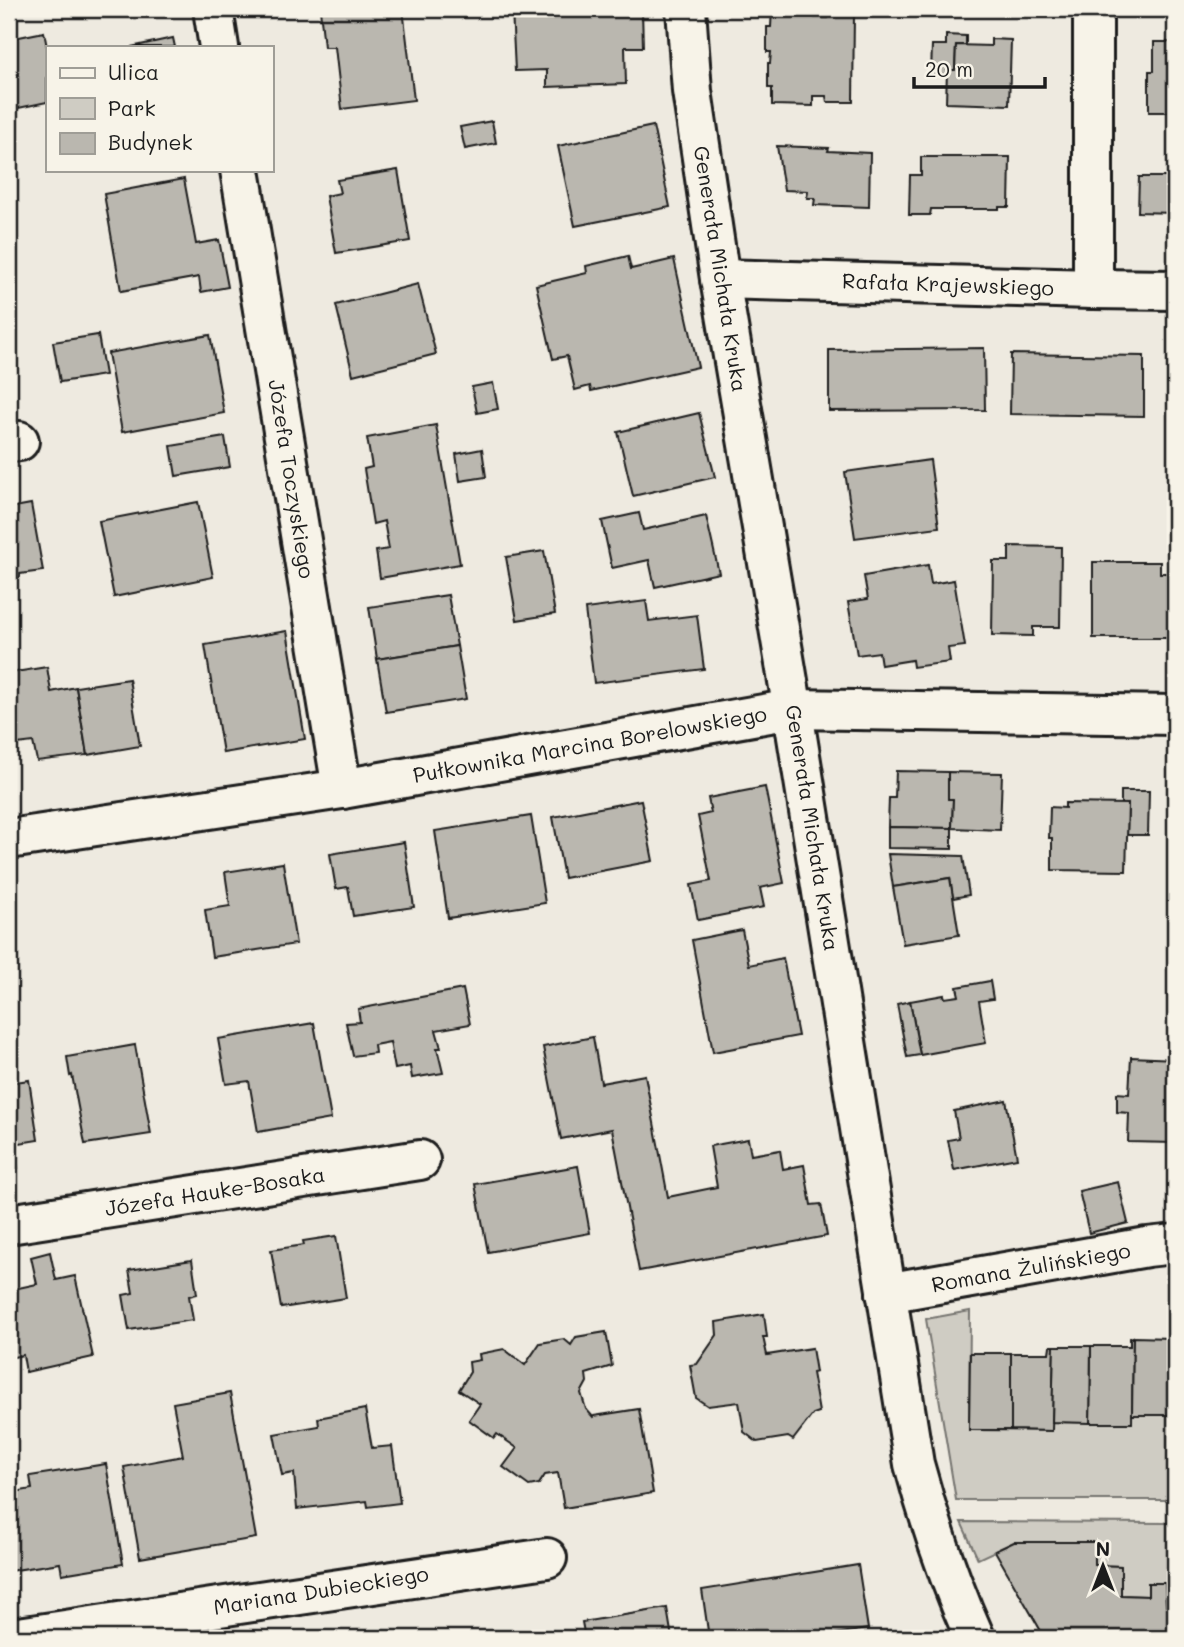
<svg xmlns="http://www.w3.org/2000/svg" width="1184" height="1647" font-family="Mali,sans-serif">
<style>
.green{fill:#cfccc3;stroke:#767470;stroke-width:2}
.building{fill:#bab7af;stroke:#1c1c1c;stroke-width:2}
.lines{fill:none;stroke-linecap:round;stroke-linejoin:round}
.minor-casing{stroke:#1c1c1c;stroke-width:44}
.minor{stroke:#f7f3e8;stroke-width:38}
.labels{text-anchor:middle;stroke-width:5;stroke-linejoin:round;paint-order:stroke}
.street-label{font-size:21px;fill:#1c1c1c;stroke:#f7f3e8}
</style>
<rect width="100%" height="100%" fill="#eeeae0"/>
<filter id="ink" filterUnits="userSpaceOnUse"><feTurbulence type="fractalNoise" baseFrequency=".0143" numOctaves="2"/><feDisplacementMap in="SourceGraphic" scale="14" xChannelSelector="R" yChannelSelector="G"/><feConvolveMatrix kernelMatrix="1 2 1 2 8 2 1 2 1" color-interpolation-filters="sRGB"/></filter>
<g filter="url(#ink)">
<!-- green -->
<g class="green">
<polygon points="970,1311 969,1430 1052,1431 1052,1422 1132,1423 1132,1415 1175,1415 1175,1500 956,1500 926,1319"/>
<polygon points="961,1522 1175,1523 1175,1602 1166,1606 1165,1583 1148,1583 1148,1596 1121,1595 1121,1566 1095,1565 1095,1542 1014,1542 978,1559"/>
</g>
<!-- building -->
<g class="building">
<polygon points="320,9 403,9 414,100 342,109 335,47 324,47"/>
<polygon points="512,9 642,9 643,47 625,47 626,84 547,87 547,70 515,71"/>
<polygon points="772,9 815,9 815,18 828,18 828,12 854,13 853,102 827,102 826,96 813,96 813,106 772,105 772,88 768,88 768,63 770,63 771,52 767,52 767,27 771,27"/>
<polygon points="44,32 47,47 47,102 9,110 9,39"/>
<polygon points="946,35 966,36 966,45 956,45 955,70 947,70 946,75 931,74 932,45 946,45"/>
<polygon points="173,38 175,47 131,47"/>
<polygon points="991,39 1011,40 1009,105 946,103 947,70 955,70 956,45 991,46"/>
<polygon points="1154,42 1175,42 1175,112 1149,112 1149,71 1154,71"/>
<polygon points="492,121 496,143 465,149 460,127"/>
<polygon points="653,126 670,207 575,226 558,146"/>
<polygon points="777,146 829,148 828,151 870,153 869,207 814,205 815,198 807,198 808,191 784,190"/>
<polygon points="921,157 1010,157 1009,207 999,207 999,209 931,209 930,215 909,215 910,175 921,175"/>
<polygon points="1169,157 1175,157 1175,213 1138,212 1139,177 1169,177"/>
<polygon points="398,170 410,241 336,253 326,196 340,193 337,180"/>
<polygon points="184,179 196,244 219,240 228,287 201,292 199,277 121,291 104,194"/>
<polygon points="628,256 631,269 674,259 698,367 591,391 590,386 575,390 567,356 553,359 536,285 587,273 586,266"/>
<polygon points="418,284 436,354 353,375 336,305"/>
<polygon points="98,335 105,375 60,382 53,342"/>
<polygon points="210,335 224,413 122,432 108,353"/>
<polygon points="984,348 985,410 829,411 829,350"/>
<polygon points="1011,354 1144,356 1144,416 1010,414"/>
<polygon points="1169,358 1175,358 1175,423 1171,423"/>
<polygon points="493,383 498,409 477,413 472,387"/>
<polygon points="699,413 715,477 633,496 618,432"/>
<polygon points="436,425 460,564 380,578 376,551 389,549 384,521 373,524 364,469 372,467 367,438"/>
<polygon points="225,437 230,467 176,476 171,446"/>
<polygon points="482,449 486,477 460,481 456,454"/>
<polygon points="930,460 939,527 855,538 845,472"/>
<polygon points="198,502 213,577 114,597 99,521"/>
<polygon points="31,504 43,571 20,574 20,577 9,579 9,508"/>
<polygon points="639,513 643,530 706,516 719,573 655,587 649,560 612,568 602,521"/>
<polygon points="1009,546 1061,547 1060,627 1033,627 1033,636 992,635 993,561 1009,561"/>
<polygon points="544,551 555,614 517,620 506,557"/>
<polygon points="1093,562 1160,562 1160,573 1175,573 1175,638 1093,638"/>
<polygon points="928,565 931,584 954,580 965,646 948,648 950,662 913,667 912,660 881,665 879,652 857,655 848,602 868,599 864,576"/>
<polygon points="448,595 457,646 377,659 369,607"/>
<polygon points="646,601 649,621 697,615 704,669 594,683 585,609"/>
<polygon points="287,631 305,739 223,753 205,645"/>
<polygon points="457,646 466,699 386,712 377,659"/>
<polygon points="47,667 51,692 76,687 87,755 37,761 33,742 9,745 9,673"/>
<polygon points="129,679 140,746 87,755 76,687"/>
<polygon points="896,771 948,772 948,799 953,799 952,828 888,827 889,798 895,798"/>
<polygon points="948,772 1002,773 1000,830 952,828 953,799 948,799"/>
<polygon points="765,787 784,883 760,888 764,907 698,920 691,885 711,881 698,816 711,813 708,798"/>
<polygon points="1121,791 1149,791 1148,835 1127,835 1128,804 1121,805"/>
<polygon points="641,800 653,861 564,878 553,817"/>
<polygon points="1065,803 1128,804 1126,871 1052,870 1052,838 1049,838 1050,807 1065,808"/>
<polygon points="531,816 545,903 448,918 435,831"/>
<polygon points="888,827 952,828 952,849 888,848"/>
<polygon points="404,842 414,907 353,916 348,887 336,889 330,854"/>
<polygon points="888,854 963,856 969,895 953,898 950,878 893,887"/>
<polygon points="283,863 296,944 212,957 205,910 230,906 225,872"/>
<polygon points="950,878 959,935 903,944 893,887"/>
<polygon points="742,930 749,965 783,958 798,1036 713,1052 692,940"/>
<polygon points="990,981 993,999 979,1001 986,1043 920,1055 910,1001 944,995 945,998 959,996 957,987"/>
<polygon points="463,989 470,1024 436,1030 441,1048 437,1048 443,1073 412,1078 410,1066 395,1069 390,1042 374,1045 375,1053 353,1056 346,1023 360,1022 358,1009"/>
<polygon points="910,1001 920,1055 907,1057 897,1004"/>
<polygon points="314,1023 331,1119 258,1132 249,1081 226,1084 218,1039"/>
<polygon points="593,1037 601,1083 645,1075 668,1197 717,1187 710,1146 748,1139 751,1155 780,1150 783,1169 804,1165 811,1205 821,1204 827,1236 639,1271 612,1129 561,1139 543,1047"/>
<polygon points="135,1045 151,1134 85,1144 72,1075 70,1076 67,1057"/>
<polygon points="1131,1057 1175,1059 1175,1143 1128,1142 1129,1113 1117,1112 1117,1093 1129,1094"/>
<polygon points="29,1080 38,1140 13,1144 18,1168 9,1169 9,1083"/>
<polygon points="1006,1100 1017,1158 954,1170 948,1140 959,1138 954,1111"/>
<polygon points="578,1166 590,1233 488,1252 475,1184"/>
<polygon points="1118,1182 1128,1223 1089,1233 1079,1191"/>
<polygon points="336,1236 346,1298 281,1308 271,1250 304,1245 303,1241"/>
<polygon points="50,1252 56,1280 75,1276 93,1357 26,1372 23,1355 9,1358 9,1290 37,1284 31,1257"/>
<polygon points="192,1260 197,1294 189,1296 193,1320 129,1330 123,1295 133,1293 129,1270"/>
<polygon points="764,1314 767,1337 763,1337 767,1355 812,1348 816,1372 812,1373 819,1412 813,1414 793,1440 788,1437 757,1442 744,1432 739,1402 708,1406 696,1398 690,1365 697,1364 717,1335 716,1322"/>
<polygon points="606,1332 612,1366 586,1374 587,1382 581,1393 586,1409 593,1417 594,1416 639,1409 653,1493 564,1508 558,1473 545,1475 539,1484 529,1486 503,1467 517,1448 497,1434 494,1438 469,1420 480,1404 459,1390 470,1372 469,1362 480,1360 479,1354 504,1349 525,1365 540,1343 564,1339 571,1345 576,1337"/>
<polygon points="1133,1337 1132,1423 1090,1423 1091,1346 1130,1346 1130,1338"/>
<polygon points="1133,1337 1172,1338 1172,1415 1132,1415"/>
<rect x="1172" y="1338" width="3" height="77"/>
<polygon points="1050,1346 1054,1346 1052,1431 1011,1430 1011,1353 1049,1353"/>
<polygon points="1054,1346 1091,1346 1090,1423 1052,1422"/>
<polygon points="970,1353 1011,1353 1011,1430 969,1430"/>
<polygon points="230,1393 256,1538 140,1558 124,1467 183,1456 173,1403"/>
<polygon points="365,1409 372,1448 392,1446 400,1503 368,1507 367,1501 297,1509 294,1473 282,1475 274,1434 319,1426 318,1418"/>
<polygon points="106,1464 123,1564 62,1574 60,1563 9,1571 9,1493 32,1489 30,1476"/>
<polygon points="1014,1542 1095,1542 1095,1565 1121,1566 1121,1595 1148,1596 1148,1583 1165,1583 1166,1606 1175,1602 1175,1638 1045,1638 995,1551"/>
<polygon points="858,1565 868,1629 807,1638 709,1638 702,1590"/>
<polygon points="667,1608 672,1638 585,1638 582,1622"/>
</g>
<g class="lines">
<defs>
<g id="minor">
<polyline points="213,9 219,47"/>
<path d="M 686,9 L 692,91 L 720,279 L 789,687 L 914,1464 C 930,1524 950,1582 975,1638"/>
<polyline points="1093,9 1093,289"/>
<polyline points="240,170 342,789"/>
<polyline points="720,279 1093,289 1175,290"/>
<polyline points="9,442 19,441"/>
<polyline points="9,839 342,789 792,709 1175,715"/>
<polyline points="9,1224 420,1160"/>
<polyline points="886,1293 1147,1247 1175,1244"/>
<polyline points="12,1638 547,1558"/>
</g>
</defs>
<!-- minor casing -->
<use href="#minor" class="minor-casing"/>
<!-- minor -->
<use href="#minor" class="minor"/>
</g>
</g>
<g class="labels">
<!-- street labels -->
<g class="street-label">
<text transform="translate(720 269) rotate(81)" y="7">Generała Michała Kruka</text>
<text transform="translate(948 285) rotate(2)" y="7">Rafała Krajewskiego</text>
<text transform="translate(291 479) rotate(81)" y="7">Józefa Toczyskiego</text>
<text transform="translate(590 745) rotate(-10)" y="7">Pułkownika Marcina Borelowskiego</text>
<text transform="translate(812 828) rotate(81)" y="7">Generała Michała Kruka</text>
<text transform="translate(215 1192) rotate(-9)" y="7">Józefa Hauke-Bosaka</text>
<text transform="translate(1031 1268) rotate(-10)" y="7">Romana Żulińskiego</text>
<text transform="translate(321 1591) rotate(-9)" y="7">Mariana Dubieckiego</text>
</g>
</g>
<!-- margin -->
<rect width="1184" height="1647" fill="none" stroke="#f7f3e8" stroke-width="35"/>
<rect x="18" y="18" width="1149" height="1612" fill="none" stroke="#1c1c1c" stroke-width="2.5" filter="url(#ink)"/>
<!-- legend -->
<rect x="46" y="46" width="228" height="126" fill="#f7f3e8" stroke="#9f9d96" stroke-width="2"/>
<rect x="60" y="68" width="35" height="10" fill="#f7f3e8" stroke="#9f9d96" stroke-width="2"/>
<text x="108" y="80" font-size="21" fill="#1c1c1c">Ulica</text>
<rect x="60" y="98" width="35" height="21" fill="#cfccc3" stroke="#9f9d96" stroke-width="2"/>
<text x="108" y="116" font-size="21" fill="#1c1c1c">Park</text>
<rect x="60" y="133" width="35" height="21" fill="#bab7af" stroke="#9f9d96" stroke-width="2"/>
<text x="108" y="150" font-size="21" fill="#1c1c1c">Budynek</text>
<!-- north arrow -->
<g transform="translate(1103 1566)" stroke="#f7f3e8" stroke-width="5" paint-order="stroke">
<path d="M0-5L12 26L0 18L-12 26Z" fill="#1c1c1c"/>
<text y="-10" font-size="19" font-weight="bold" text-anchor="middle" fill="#1c1c1c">N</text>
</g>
<!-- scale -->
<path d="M914 77v10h131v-10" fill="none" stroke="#1c1c1c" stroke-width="3.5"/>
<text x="925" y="77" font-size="21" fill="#1c1c1c" stroke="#f7f3e8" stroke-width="5" paint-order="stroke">20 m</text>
</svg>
